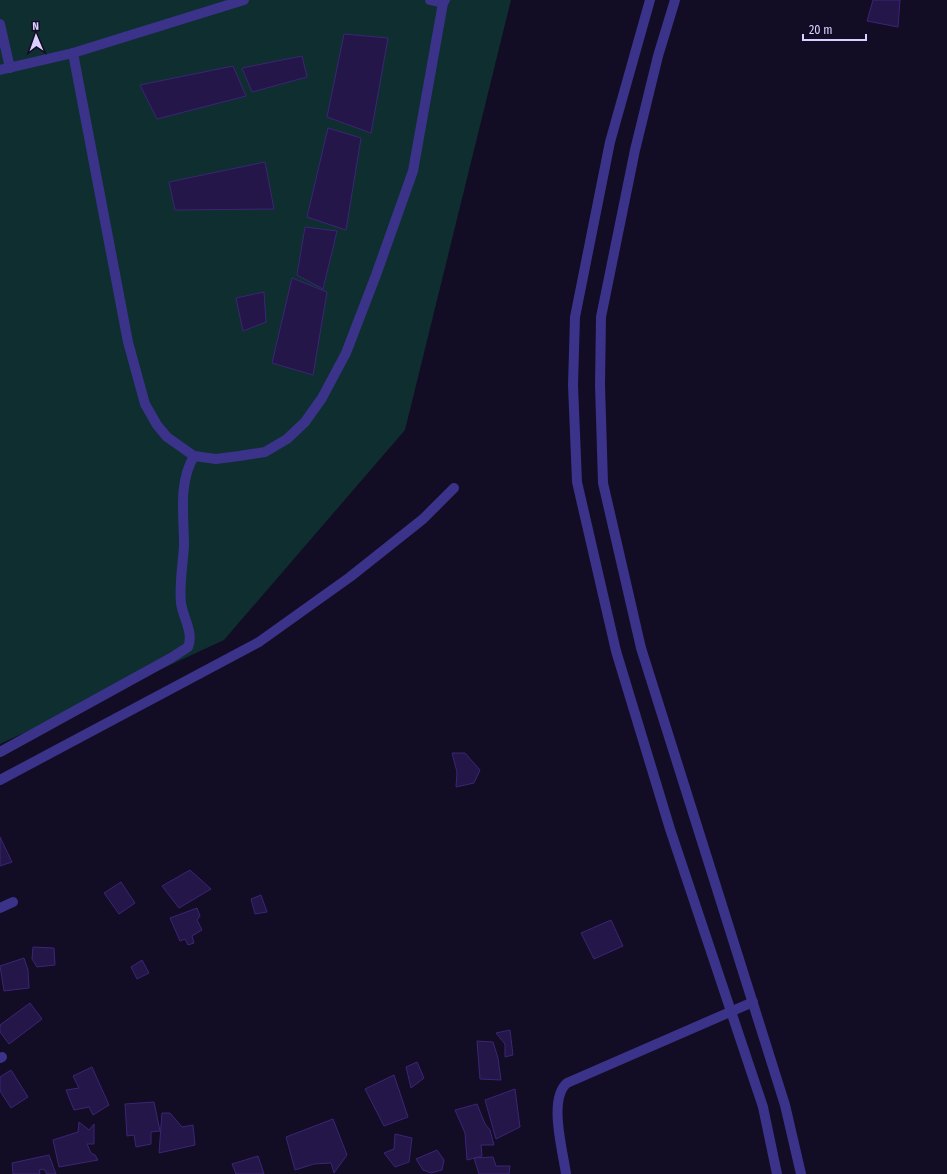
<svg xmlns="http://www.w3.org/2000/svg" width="947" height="1174" font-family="'Fira Sans Condensed',sans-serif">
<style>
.green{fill:#0e2e30}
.building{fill:#241648;stroke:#3b2576}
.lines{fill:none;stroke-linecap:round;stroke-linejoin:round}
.minor{stroke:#3b3289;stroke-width:10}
</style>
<rect width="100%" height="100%" fill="#120c25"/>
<!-- green -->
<polygon class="green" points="0,0 511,0 405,430 224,640 0,744"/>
<!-- building -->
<g class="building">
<polygon points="873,0 900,0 898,27 867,21"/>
<polygon points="344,34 388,38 371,133 327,117"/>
<polygon points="302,56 307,77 252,92 242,68"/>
<polygon points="233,66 246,96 157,119 140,85"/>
<polygon points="328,128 361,138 346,230 307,217"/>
<polygon points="265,162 274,209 175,210 169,182"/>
<polygon points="305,227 337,231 323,289 297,275"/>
<polygon points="292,278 327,292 313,375 272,363"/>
<polygon points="264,292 266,322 243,331 236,298"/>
<polygon points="452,753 465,753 480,770 474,783 456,787 457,772"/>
<polygon points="0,837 12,862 0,866"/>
<polygon points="190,870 211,889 179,908 162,886"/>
<polygon points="121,882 135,903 119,914 104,893"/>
<polygon points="261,895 267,912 255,914 251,899"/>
<polygon points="197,908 200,916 197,920 202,930 192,936 194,943 188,945 185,939 180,941 170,918"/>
<polygon points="611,920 623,946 594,959 581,933"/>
<polygon points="33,947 54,948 55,965 37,967 32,959"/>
<polygon points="24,958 28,970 29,988 4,991 0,966"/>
<polygon points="142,960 149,973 137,979 131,967"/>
<polygon points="30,1003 42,1019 9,1044 0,1032 0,1025"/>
<polygon points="510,1030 513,1055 505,1057 505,1044 496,1033"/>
<polygon points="477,1041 493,1042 498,1058 501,1080 480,1079"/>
<polygon points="417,1062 424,1078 411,1088 406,1067"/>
<polygon points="92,1067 109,1105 93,1115 89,1107 74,1110 66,1090 79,1088 73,1076"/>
<polygon points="11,1070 28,1097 11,1108 0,1091 0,1077"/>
<polygon points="394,1075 408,1117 384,1126 365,1089"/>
<polygon points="515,1089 520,1127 496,1139 485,1100"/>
<polygon points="154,1102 160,1131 151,1132 151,1144 136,1147 134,1135 127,1136 125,1104"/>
<polygon points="477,1104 485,1124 490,1130 494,1145 481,1145 482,1156 467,1160 465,1133 455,1110"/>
<polygon points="162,1113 170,1113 182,1127 193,1125 195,1145 159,1153"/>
<polygon points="333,1119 347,1155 334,1173 331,1163 314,1164 295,1170 286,1137"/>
<polygon points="79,1122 89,1130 94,1124 94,1144 87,1144 91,1153 95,1155 98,1160 59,1167 53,1140 78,1132"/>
<polygon points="395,1134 412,1138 409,1162 395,1167 384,1153 394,1149"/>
<polygon points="437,1150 444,1160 442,1170 431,1173 423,1170 416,1159"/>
<polygon points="49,1155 56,1174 47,1174 44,1169 39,1170 40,1174 13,1174 12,1163"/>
<polygon points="258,1156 264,1174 236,1174 232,1164"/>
<polygon points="493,1157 496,1166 510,1166 509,1174 479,1174 474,1158"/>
</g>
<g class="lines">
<!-- minor -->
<g class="minor">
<polyline points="430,0 443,3 445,0"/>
<polyline points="650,0 610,142 575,317 573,385 577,482 616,651 670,829 763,1107 777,1174"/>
<polyline points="675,0 658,56 635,150 601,317 600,385 603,483 641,648 785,1105 801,1174"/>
<polyline points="0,24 10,68"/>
<polyline points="73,53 128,342 145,404 157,425 167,437 194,456 216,459 239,456 265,452 287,439 305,422 322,398 346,353 376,275 413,171 443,3"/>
<polyline points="0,70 73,53 244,0"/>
<path d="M 0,752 L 171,658 L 188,647 C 194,633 183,618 181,603 C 179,584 183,565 184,545 C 184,516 178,483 194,456"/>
<polyline points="0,780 259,642 350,577 423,519 454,488"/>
<polyline points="0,908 13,902"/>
<polyline points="0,1058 2,1057"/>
<path d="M 566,1174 C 563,1151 548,1099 567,1083 L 753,1002"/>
</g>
</g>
<!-- north arrow -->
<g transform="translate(36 36) rotate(358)" stroke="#120c25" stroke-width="3" paint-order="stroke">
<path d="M0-3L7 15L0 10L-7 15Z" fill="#d9d0ff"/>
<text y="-6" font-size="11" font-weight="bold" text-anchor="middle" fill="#d9d0ff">N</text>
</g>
<!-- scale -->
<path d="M803 34v6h63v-6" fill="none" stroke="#d9d0ff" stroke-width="2"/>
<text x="809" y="34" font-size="12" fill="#d9d0ff" stroke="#120c25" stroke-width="3" paint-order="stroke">20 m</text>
</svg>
